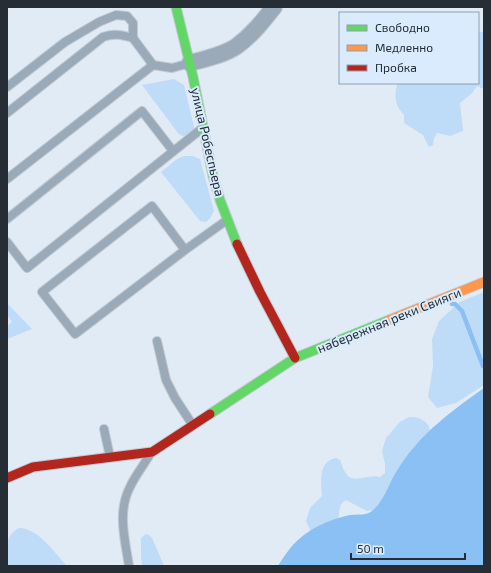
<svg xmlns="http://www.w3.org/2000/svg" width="491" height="573" font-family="'Exo 2',sans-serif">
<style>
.green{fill:#bedbf8}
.water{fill:#8ac0f4}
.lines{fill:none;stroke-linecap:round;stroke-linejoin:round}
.stream{stroke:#8ac0f4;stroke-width:4.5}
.lane-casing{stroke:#c1c9d1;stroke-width:10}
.street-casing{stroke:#c1c9d1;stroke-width:18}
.fast-casing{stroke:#c1c9d1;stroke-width:11}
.slow-casing{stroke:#c1c9d1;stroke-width:11}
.jam-casing{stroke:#c1c9d1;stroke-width:11}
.lane{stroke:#9aaab8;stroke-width:8}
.street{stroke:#9aaab8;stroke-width:16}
.fast{stroke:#63d668;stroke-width:9}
.slow{stroke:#ff974d;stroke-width:9}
.jam{stroke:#b3261e;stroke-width:9}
.labels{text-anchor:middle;stroke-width:4;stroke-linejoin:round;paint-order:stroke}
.street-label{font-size:13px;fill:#262d34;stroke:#d9ebfd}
</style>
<rect width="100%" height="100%" fill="#e1ebf5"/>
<!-- green -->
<g class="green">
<path d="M 484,31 L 484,89 L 477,86 L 472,93 L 460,103 L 463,131 L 450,136 L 437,133 L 434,139 L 433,145 L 429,147 L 423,135 L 404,123 L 404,115 C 395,106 394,96 397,85 L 398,83 L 478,83 L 478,33 Z"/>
<path d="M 174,79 L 184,85 L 195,131 C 188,135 184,139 178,133 L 142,85 Z"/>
<polygon points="184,156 193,156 200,159 214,211 210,218 206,222 200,221 161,172 177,159"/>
<polygon points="484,292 484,385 456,403 437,408 428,397 433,366 432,339 439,321 460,302"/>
<polygon points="7,303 32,329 7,339 7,326 12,322 7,315"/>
<path d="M 409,417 C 422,416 435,425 428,439 C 425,446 420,451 416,457 C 402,476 389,493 373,510 L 367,511 L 346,500 C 338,504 340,512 338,520 L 311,532 L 306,521 L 310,508 L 322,496 C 321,482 318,461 336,458 L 340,460 C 342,464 342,468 345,472 C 352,486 368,473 380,477 L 385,473 L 385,464 L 382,451 L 386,438 L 400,422 Z"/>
<path d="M 19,528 C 38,528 55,553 67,566 L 7,566 C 7,551 4,535 19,528 Z"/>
<polygon points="146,534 149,535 152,538 164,566 142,566 141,556 141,538"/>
</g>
<!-- water -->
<path class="water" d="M 484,388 L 484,566 L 278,566 C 282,559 287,552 292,546 C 307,529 328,520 350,515 C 358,514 367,516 373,510 C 386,499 390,479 400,466 C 422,432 452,411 484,388 Z"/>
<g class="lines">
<!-- stream -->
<polyline class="stream" points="452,304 455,304 462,311 483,366"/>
<defs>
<g id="lane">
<polyline points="7,87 65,42 99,22 116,15 127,16 133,23 133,38 153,65"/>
<path d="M 7,113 L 103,37 C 114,33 122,35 133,38"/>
<polyline points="7,179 153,65 172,68 190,63"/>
<polyline points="7,219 142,111 173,151"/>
<polyline points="7,242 27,268 200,130"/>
<polyline points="185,250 152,206 42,292 75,334 185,250 227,220"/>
<polyline points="157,341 166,380 175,398 192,424"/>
<polyline points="104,429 110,457"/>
<path d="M 129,566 C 125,540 117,512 130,487 C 135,476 143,466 149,456"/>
</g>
<path id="street" d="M 190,63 C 205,59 224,55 237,46 C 252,35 263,21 274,7"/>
<g id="fast">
<polyline points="176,7 193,77 213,176 220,200 237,244"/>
<polyline points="210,414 295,358 389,320"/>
</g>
<polyline id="slow" points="389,320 484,282"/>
<g id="jam">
<polyline points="237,244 260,292 295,358"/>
<polyline points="7,478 33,467 152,452 210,414"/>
</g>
</defs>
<!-- lane casing -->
<use href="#lane" class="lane-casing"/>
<!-- street casing -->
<use href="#street" class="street-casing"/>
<!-- fast casing -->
<use href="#fast" class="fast-casing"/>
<!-- slow casing -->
<use href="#slow" class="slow-casing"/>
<!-- jam casing -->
<use href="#jam" class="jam-casing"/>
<!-- lane -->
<use href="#lane" class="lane"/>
<!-- street -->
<use href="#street" class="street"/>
<!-- fast -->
<use href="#fast" class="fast"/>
<!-- slow -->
<use href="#slow" class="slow"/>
<!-- jam -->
<use href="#jam" class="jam"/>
</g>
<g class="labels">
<!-- street labels -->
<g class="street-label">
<text transform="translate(208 142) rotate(77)" y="5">улица Робеспьера</text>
<text transform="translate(389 320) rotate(-22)" y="5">набережная реки Свияги</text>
</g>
</g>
<!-- border -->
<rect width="491" height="573" fill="none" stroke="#262d34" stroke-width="16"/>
<!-- legend -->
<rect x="339" y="12" width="140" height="72" fill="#d9ebfd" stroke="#919fad"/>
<rect x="347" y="25" width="20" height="6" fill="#63d668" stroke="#919fad"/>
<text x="375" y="32" font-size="12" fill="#262d34">Свободно</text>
<rect x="347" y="45" width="20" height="6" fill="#ff974d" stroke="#919fad"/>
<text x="375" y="52" font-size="12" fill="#262d34">Медленно</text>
<rect x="347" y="65" width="20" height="6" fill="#b3261e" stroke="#919fad"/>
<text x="375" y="72" font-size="12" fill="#262d34">Пробка</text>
<!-- scale -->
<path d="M351 553v6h114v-6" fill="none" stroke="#262d34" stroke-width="2"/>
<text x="357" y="553" font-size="12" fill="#262d34" stroke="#d9ebfd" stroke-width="3" paint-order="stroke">50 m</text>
</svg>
